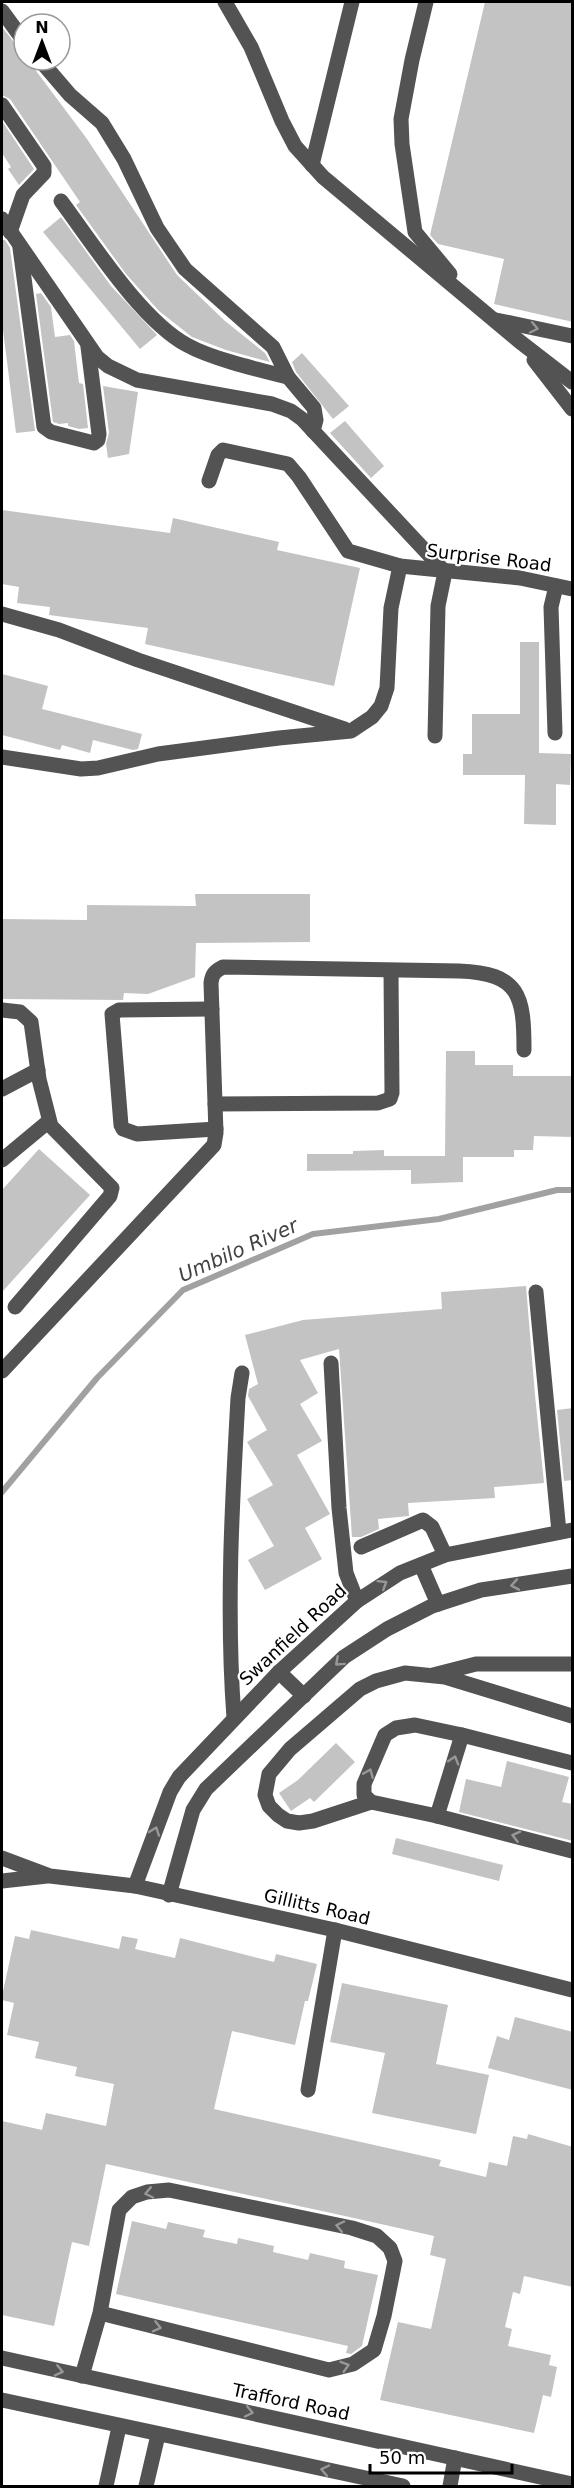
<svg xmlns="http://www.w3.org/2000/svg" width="574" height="2488" font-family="'DejaVu Sans',sans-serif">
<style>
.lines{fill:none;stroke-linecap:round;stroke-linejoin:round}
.stream{stroke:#a1a1a1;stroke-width:6}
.building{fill:#c3c3c3}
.minor{stroke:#535353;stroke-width:15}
.oneway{stroke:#989898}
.labels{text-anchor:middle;stroke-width:4.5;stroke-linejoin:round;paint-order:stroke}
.street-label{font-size:18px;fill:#000;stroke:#fff}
.water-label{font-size:20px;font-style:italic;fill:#424242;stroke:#fff}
</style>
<rect width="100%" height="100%" fill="#fff"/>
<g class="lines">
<!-- stream -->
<polyline class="stream" points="2,1492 97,1378 183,1290 313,1234 439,1219 557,1190 572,1190"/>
</g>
<!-- building -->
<g class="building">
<polygon points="485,2 573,2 573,322 494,304 504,259 438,244 430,235"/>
<polygon points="2,27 24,55 24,60 28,60 87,139 177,275 225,321 265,353 270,362 226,350 192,337 159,311 126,274 76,205 80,202 10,99 2,95"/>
<polygon points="2,121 34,169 19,185 8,169 11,167 2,153"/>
<polygon points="61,217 111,286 157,335 140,349 43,232"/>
<polygon points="2,240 5,240 10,248 35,431 16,433 2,322"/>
<polygon points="41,293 51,307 55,337 70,335 74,341 79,383 83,384 88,428 79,429 68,426 68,423 59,424 53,422 36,294"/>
<polygon points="302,353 349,406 333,419 296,372 292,362"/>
<polygon points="103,386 138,392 129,454 108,458 106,444 109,433"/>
<polygon points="345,421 384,466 371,478 330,433"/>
<polygon points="2,510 170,533 173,518 279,542 277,550 360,568 334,686 145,644 148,628 49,615 50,607 17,603 19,587 2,584"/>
<polygon points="520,642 539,642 539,753 571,754 570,785 556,784 556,825 524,824 525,775 463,775 463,754 472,754 472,714 520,714"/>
<polygon points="2,674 48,686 42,709 142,734 138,749 133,750 93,740 90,753 62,745 60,750 2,735"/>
<polygon points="195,894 310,894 310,942 196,943 195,977 148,994 124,993 123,1000 2,999 2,919 87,920 87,905 196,906"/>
<polygon points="446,1051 475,1051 475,1065 513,1065 513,1076 573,1076 573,1137 534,1136 533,1150 514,1150 514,1157 463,1157 463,1182 411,1184 411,1170 307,1171 307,1154 353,1154 353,1151 384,1150 384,1156 445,1156"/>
<polygon points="39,1149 90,1195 2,1292 2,1190"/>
<polygon points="526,1286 535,1395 544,1483 494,1487 495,1498 408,1503 409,1516 378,1519 379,1529 361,1537 352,1537 339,1349 300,1360 318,1393 300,1404 322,1441 297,1455 330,1514 305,1528 322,1559 265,1590 248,1560 274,1546 247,1499 273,1485 247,1442 267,1430 248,1396 249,1389 258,1384 245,1335 303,1320 442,1309 441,1292"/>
<polygon points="573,1408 573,1480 564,1481 557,1410"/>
<polygon points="336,1743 355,1762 314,1802 310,1798 291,1811 279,1793 298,1780"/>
<polygon points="507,1761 569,1777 562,1802 573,1804 573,1841 459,1812 466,1779 501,1787"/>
<polygon points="396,1838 503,1865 499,1881 392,1854"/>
<polygon points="31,1930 119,1949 122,1936 138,1939 135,1949 175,1958 180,1938 274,1962 276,1954 317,1964 308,2001 305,2001 295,2045 232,2031 214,2109 441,2160 439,2166 486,2177 489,2162 507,2166 513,2136 527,2139 528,2134 573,2147 573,2287 524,2276 520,2294 513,2292 505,2327 512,2329 508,2346 551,2355 549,2365 557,2367 551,2397 543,2395 534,2433 380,2400 398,2322 431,2329 446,2259 430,2255 434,2236 354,2218 106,2164 89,2246 72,2242 54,2326 2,2315 2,2121 42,2130 46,2113 106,2126 114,2084 75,2076 77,2067 35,2058 39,2042 7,2035 14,2003 2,2000 2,1996 15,1936 29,1939"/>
<polygon points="342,1983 448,2005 436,2064 489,2075 476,2134 372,2113 385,2053 330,2042"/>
<polygon points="515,2017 573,2032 573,2090 488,2068 497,2036 509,2040"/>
<polygon points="132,2221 166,2229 168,2222 205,2230 203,2237 237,2244 238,2238 274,2246 273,2252 308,2260 310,2253 345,2261 344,2268 378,2275 362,2346 351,2354 346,2353 348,2346 116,2294"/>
</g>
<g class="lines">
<!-- minor -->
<g class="minor">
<polyline points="225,2 251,47 282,121 295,146 323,177 519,341 572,382"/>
<polyline points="426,2 412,60 401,119 402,144 415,232 450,274"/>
<polyline points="2,11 24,41"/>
<polyline points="40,60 70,95 102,123 124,159 157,228 185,269 273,347 288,377 314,408 316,420 313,431"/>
<polyline points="2,105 44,166 44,173 23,195 10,232"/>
<polyline points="312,165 352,2"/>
<path d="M 61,201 C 93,244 141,320 187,345 C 212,359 260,370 288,377"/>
<polyline points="2,219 97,357 108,366 137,380 272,404 291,411 302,419 445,572 438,606 435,736"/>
<polyline points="20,248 44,427 51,432 94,443 98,440 99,434 88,347"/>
<polyline points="496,320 572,336"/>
<polyline points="534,360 572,409"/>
<polyline points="209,481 218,455 223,450 288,464 299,477 348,551 400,566 520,578 572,589"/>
<polyline points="2,614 59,630 138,660 345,729"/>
<polyline points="555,733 551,607 556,586"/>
<polyline points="2,757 81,769 98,768 158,754 279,738 351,731 372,717 381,706 387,688 391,608 400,566"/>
<polyline points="212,1009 119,1010 112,1014 121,1125 123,1129 137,1134 216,1129"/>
<polyline points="2,1010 20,1012 31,1022 39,1079 51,1126 112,1188 110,1196 15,1307"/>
<polyline points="2,1089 38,1070"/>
<polyline points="215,1104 378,1103 390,1099 392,1093 391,971"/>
<polyline points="2,1160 49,1121"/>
<polyline points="536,1292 559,1532"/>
<polyline points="331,1363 339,1508 346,1573 357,1601"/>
<path d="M 2,1371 L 214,1145 L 216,1133 L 211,983 C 212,974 215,971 223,967 L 459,971 C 520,973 524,996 524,1050"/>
<polyline points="361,1547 423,1520 432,1527 445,1555"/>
<polyline points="421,1565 438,1604"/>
<polyline points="279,1672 304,1696"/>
<polyline points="433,1675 476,1664 572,1664"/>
<path d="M 234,1718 C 226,1611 232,1505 238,1398 L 242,1373"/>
<polyline points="462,1735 415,1725 396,1728 385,1735 364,1784 364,1795 371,1802 437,1816 572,1851"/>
<polyline points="371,1802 313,1821 299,1823 287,1821 278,1815 269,1806 265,1795 269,1774 290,1749 360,1689 376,1681 405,1673 445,1677 572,1716"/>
<polyline points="437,1816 462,1735 572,1763"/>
<polyline points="2,1858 50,1876 135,1886 335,1930 572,1990"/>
<polyline points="2,1881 47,1876"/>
<polyline points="135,1886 170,1792 179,1777 279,1672 357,1601 400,1573 445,1555 572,1530"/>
<polyline points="169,1895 193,1810 206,1789 344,1657 387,1629 432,1606 481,1590 572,1576"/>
<polyline points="308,2090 335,1930"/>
<polyline points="2,2358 572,2484"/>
<polyline points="82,2376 100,2313 119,2210 132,2197 147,2192 169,2190 352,2228 377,2236 390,2248 395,2261 384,2316 374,2350 353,2364 329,2370 100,2313"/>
<polyline points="2,2400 403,2486"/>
<polyline points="106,2486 119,2427"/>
<polyline points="146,2486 158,2435"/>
<polyline points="450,2486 455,2458"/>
</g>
</g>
<!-- one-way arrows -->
<defs><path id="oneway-chevron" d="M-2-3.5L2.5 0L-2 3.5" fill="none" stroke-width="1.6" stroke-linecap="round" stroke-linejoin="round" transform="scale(1.5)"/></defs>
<g class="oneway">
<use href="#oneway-chevron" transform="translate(534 328) rotate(12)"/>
<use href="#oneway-chevron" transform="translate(383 1584) rotate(-32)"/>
<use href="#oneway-chevron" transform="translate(515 1585) rotate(170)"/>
<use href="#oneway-chevron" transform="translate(339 1662) rotate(138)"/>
<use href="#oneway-chevron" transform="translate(454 1760) rotate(-73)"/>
<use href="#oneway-chevron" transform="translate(369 1773) rotate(-67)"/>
<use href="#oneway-chevron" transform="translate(155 1831) rotate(-70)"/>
<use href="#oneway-chevron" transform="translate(516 1836) rotate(-166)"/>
<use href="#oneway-chevron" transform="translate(149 2193) rotate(168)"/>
<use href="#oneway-chevron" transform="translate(340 2226) rotate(-168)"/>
<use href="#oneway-chevron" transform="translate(157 2327) rotate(14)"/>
<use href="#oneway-chevron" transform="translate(345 2366) rotate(-17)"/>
<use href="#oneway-chevron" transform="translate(59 2371) rotate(13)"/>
<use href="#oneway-chevron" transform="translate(249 2412) rotate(12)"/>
<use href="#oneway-chevron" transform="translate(325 2470) rotate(-168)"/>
</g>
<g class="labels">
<!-- street labels -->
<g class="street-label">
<text transform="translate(489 558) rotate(7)" y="6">Surprise Road</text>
<text transform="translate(293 1635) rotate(-43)" y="6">Swanfield Road</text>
<text transform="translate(317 1907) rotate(13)" y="6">Gillitts Road</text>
<text transform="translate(291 2402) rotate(12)" y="6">Trafford Road</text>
</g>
<!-- water labels -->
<g class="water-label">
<text transform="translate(238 1250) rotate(-24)" y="7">Umbilo River</text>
</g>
</g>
<!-- border -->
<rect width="574" height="2488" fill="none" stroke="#000000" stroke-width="6"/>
<!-- north arrow -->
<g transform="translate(42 42)"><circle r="28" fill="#ffffff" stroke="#999999" stroke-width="1.5"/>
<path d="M0-4.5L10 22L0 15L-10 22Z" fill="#000000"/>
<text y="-9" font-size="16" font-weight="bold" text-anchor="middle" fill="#000000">N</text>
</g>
<!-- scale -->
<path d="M370 2464v9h142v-9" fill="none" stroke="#000000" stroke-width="3"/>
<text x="379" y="2464" font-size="18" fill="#000000" stroke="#ffffff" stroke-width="4.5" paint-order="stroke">50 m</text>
</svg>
